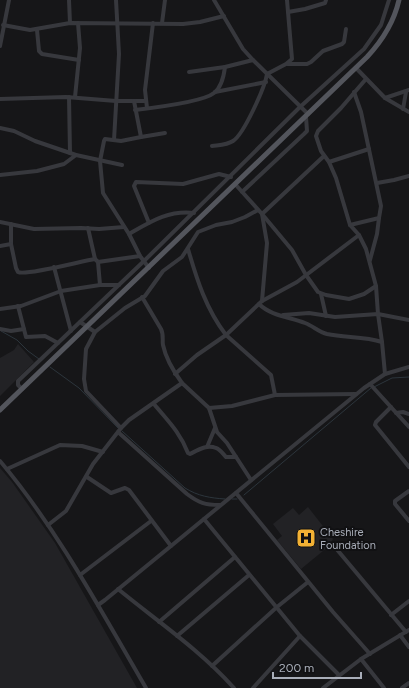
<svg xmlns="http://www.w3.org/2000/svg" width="409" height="688" font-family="Figtree,sans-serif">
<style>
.built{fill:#222225}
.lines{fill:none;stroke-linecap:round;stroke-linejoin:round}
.stream{stroke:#2c353c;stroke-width:1}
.minor{stroke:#37383d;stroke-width:4}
.major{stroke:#53555c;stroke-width:5}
.labels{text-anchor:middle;stroke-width:4;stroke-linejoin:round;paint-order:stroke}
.poi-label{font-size:11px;fill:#a8adb8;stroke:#111113;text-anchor:start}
</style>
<rect width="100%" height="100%" fill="#161618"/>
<!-- built -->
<g class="built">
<polygon points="18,344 34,362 0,396 0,358 14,350"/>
<polygon points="0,468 12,482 55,543 137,688 0,688"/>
<polygon points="308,507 333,539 329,546 301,569 277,540 282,536 273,524 293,508 299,515"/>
</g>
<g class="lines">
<!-- stream -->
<g class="stream">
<polyline points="1,331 17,340 28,351 39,359"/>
<polyline points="50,367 79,388 118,428"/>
<polyline points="374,387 392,378 409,377"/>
<path d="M 122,431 L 185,488 C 198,496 210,498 225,499"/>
<polyline points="244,495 371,388"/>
<polyline points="232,499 237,499"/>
</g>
<!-- minor -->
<g class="minor">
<polyline points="69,0 70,23"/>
<polyline points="214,0 243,49 253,60 308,114"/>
<polyline points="288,12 305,9 325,3 326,0"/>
<polyline points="162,23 165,0"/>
<polyline points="3,25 30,30 70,23 183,24 200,22 224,16"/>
<polyline points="37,30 39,51 42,54 79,60"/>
<polyline points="0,46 9,0"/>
<polyline points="287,64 307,64 311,62 323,51 342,44 344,42 346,29"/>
<polyline points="356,68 385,98 409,112"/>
<polyline points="189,72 225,67"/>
<polyline points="366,79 341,108 318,131 316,136 321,151 329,162 336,178 350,225 359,235 366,249 376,286 378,314 382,342 385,374"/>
<polyline points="215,92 266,82"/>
<polyline points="69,97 70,153"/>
<polyline points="75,97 80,48 78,23"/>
<polyline points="385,98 409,90"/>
<polyline points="0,99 66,97 116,101 146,101"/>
<polyline points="134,101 141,137 165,133"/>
<polyline points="147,108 145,90 153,23"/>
<polyline points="403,109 406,92"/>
<path d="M 135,110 C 152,108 203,102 214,93 C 222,87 224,75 225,67 L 253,60"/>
<polyline points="0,128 14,131 35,141 76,155 122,165"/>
<polyline points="141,137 121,141 105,139 104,141 100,161 103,193 129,234 140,256 149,268"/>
<polyline points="114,140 119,54 116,0"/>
<path d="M 212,146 C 219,145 227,145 233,141 C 244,134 265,87 267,74 L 286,64 L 292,59 L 287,0"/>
<polyline points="329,162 369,149"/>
<polyline points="0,175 37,171 64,164 76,155"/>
<polyline points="377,183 394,180 409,176"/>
<polyline points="235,184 262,214 292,250 306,275 318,292 326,295 349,299 364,294 376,286"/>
<polyline points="242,192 304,134 307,131 306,117"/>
<polyline points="0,222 34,229 81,228 99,229 124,227"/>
<polyline points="149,223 134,186 136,182 183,184 219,174 231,177"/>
<path d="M 11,224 L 11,244 L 16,268 L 18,272 C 25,276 82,261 95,259 L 88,228"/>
<polyline points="350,225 379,218 381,206 361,112 354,92"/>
<path d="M 129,234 C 150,222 168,210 194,213"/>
<polyline points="0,246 11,244"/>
<path d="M 188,249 C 197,280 206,309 226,335 L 271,375 L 275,395"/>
<polyline points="95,259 98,262 140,256"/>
<polyline points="370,260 377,234 379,218"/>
<polyline points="98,262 100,285"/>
<polyline points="54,267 71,331"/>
<polyline points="321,294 326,316"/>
<path d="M 142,297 L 161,329 C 164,335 162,340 163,345 C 166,360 174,372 182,383"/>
<polyline points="262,301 267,243 262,214 324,156"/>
<path d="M 259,304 C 271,316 290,317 305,323 C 313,326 319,332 327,334 C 345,338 364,336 382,342"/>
<polyline points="18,306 26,337 45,336 58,343"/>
<polyline points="0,309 21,306 61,291 100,285 119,285"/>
<polyline points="283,315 309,313 335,317 378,314 409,320"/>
<polyline points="80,322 95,332"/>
<polyline points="0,329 11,331 24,329"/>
<polyline points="175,374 197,355 226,335 262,301 297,282 359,235"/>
<polyline points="370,384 409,427"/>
<polyline points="22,389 18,385 18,381 144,261 300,107 364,49 381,25 389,0"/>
<path d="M 154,404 C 167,420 180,432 188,453 L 190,454 C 198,450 207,444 216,448 C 220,449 223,454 226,457 L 236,457"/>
<polyline points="391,407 376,422 375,425 409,467"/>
<polyline points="209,408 217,432 227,443 251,480"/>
<polyline points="396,413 403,412 409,414"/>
<polyline points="121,428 86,391 84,379 86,349 95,332 125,308 145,296 163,271 182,257 198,232 216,225 232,222 245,217 258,210"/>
<path d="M 118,432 L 187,494 C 199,503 205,505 220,505"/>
<polyline points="207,447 215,428"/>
<path d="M 0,461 C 58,530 101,611 146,688"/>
<polyline points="7,469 60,445 82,446 103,452"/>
<polyline points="87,477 111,493 125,488 129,490 171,546"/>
<polyline points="409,491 395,501 395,504 409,521"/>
<polyline points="236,493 333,612 370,654"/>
<polyline points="204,519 300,636 339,675"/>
<polyline points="48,525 66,511 93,464 121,428 129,420 182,383 209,408 232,406 275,395 356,394"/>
<polyline points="334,546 406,632"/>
<polyline points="80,575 151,521"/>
<path d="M 118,589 C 157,621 200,650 234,688"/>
<polyline points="98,605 105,600 364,388 385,374 409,367"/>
<polyline points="391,615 409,601"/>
<polyline points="159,622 235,557"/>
<polyline points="400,635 409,647"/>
<polyline points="177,636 249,575"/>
<polyline points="361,659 384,688"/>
<polyline points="212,666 277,607 308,582"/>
<polyline points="253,688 300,636"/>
<polyline points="323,688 361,659 409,630"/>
<polyline points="402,688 409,683"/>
</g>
<!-- major -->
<path class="major" d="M 0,410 L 367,57 C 382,41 394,22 399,0"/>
</g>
<!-- icons -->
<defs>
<symbol id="hospital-square" viewBox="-11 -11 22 22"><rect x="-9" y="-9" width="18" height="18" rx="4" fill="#f2b134" stroke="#111113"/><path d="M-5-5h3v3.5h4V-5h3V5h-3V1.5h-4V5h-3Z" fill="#111"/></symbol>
</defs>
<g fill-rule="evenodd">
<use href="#hospital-square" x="295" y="527" width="22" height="22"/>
</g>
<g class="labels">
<!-- poi labels -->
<g class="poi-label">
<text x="320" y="536">Cheshire<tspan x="320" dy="13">Foundation</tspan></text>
</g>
</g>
<!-- scale -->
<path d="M273 672v6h88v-6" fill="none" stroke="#a8adb8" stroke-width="2"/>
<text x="279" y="672" font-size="12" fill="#a8adb8" stroke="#111113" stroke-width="3" paint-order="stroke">200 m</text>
</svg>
